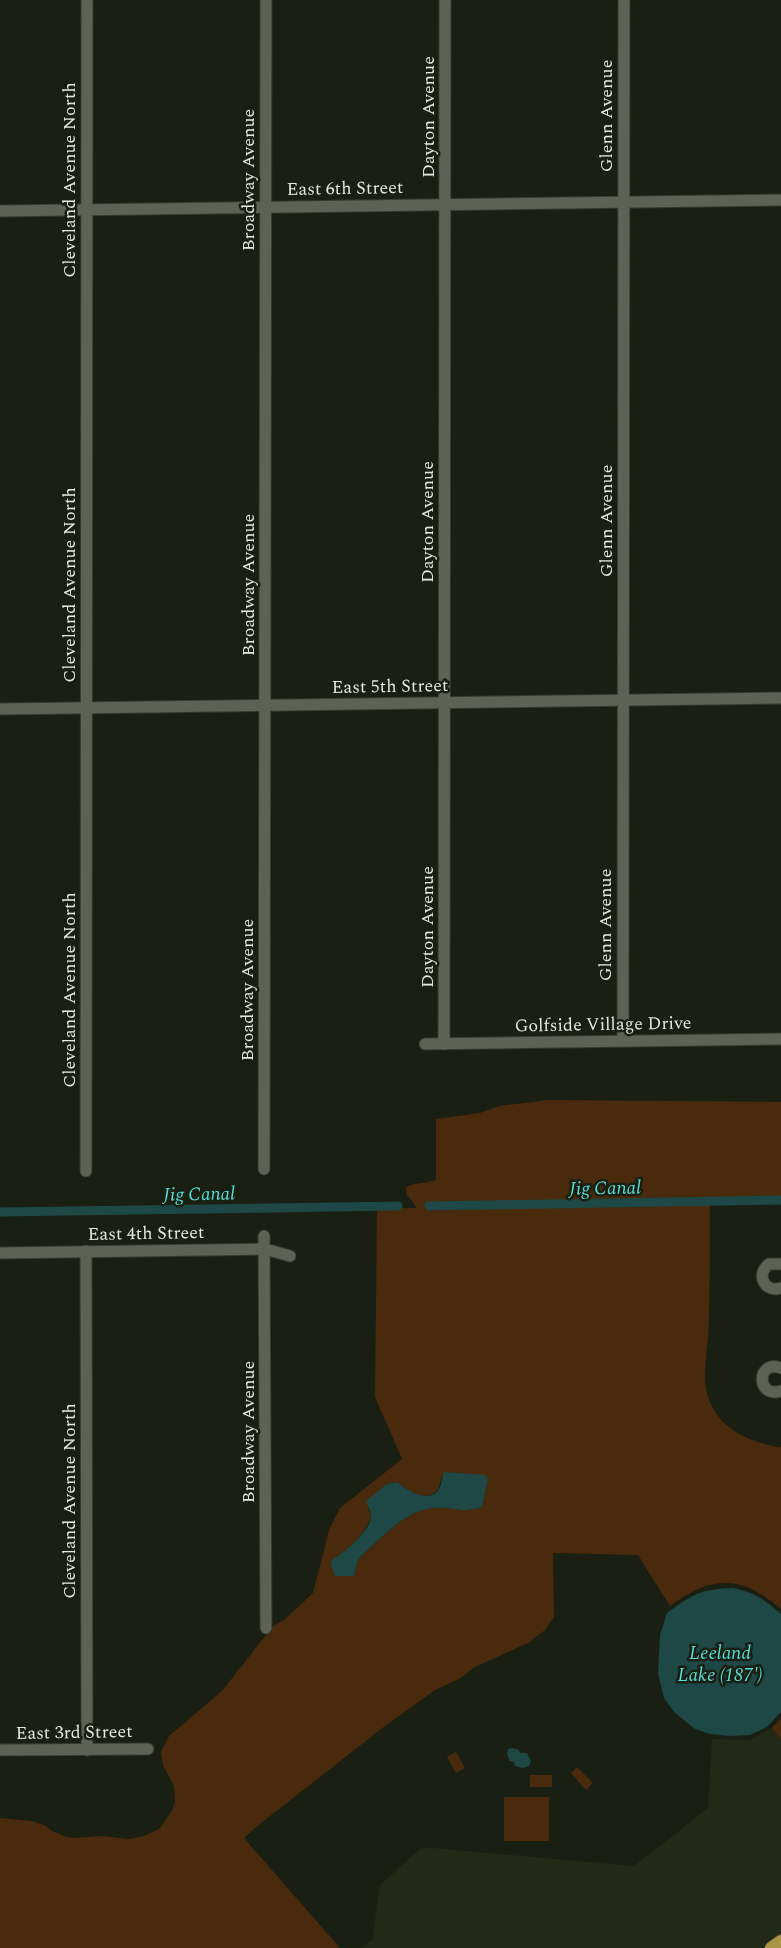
<svg xmlns="http://www.w3.org/2000/svg" width="781" height="1948" font-family="Spectral,serif">
<style>
.built{fill:#222917}
.green{fill:#492a0c;fill-rule:evenodd}
.water{fill:#1e4845}
.lines{fill:none;stroke-linecap:round;stroke-linejoin:round}
.canal{stroke:#1e4845;stroke-width:9}
.minor-casing{stroke:#363a33;stroke-width:13}
.major-casing{stroke:#363a33;stroke-width:14}
.minor{stroke:#5c6254;stroke-width:11}
.major{stroke:#a89646;stroke-width:12}
.labels{text-anchor:middle;stroke-width:5;stroke-linejoin:round;paint-order:stroke}
.street-label{font-size:18px;fill:#e3e7df;stroke:#1a1f13}
.water-label{font-size:19px;font-style:italic;fill:#54ddd5;stroke:#1a1f13}
</style>
<rect width="100%" height="100%" fill="#1a1f13"/>
<!-- built -->
<polygon class="built" points="772,1728 781,1740 781,1935 763,1948 361,1948 372,1940 380,1885 422,1847 634,1866 708,1808 712,1739 750,1740"/>
<!-- green -->
<g class="green">
<path d="M 548,1100 L 781,1102 L 781,1199 L 710,1199 C 710,1238 710,1278 709,1317 C 709,1337 705,1357 705,1378 C 706,1421 742,1442 781,1447 L 781,1609 C 741,1575 712,1575 670,1606 L 638,1555 L 553,1553 L 554,1617 L 545,1630 L 528,1643 L 475,1667 L 459,1679 L 435,1690 L 385,1726 L 256,1827 L 244,1838 L 340,1948 L 0,1948 L 0,1818 L 32,1821 L 44,1825 L 52,1831 L 66,1837 L 77,1838 L 102,1836 L 129,1839 L 144,1836 L 159,1829 L 172,1811 L 175,1802 L 174,1786 L 163,1765 L 161,1752 L 169,1736 L 222,1691 L 273,1626 L 284,1620 L 313,1593 L 329,1530 L 340,1508 L 402,1459 L 375,1397 L 377,1208 L 417,1208 L 407,1195 L 406,1187 C 416,1182 425,1184 436,1180 L 436,1119 L 480,1113 L 499,1106 ZM 442,1476 L 488,1479 L 482,1507 C 461,1514 454,1506 433,1508 C 405,1510 381,1539 361,1556 L 357,1562 L 332,1560 C 348,1550 365,1535 371,1517 L 368,1508 L 387,1484 L 397,1482 C 408,1491 426,1503 438,1490 Z"/>
<polygon points="781,1718 781,1740 772,1728"/>
<polygon points="456,1752 465,1768 456,1773 447,1757"/>
<polygon points="577,1767 593,1783 586,1790 571,1773"/>
<rect x="530" y="1775" width="22" height="12"/>
<rect x="504" y="1797" width="45" height="44"/>
</g>
<!-- water -->
<g class="water">
<path d="M 445,1472 L 485,1475 L 488,1479 L 482,1507 C 461,1514 454,1506 433,1508 C 405,1510 381,1539 361,1556 L 357,1562 L 354,1576 L 335,1576 L 331,1565 L 332,1560 C 344,1553 370,1531 371,1517 C 371,1512 368,1506 366,1501 L 387,1484 L 397,1482 C 407,1490 431,1506 440,1487 C 442,1482 441,1477 445,1472 Z"/>
<path d="M 733,1588 C 754,1592 765,1600 781,1614 L 781,1712 L 767,1727 L 750,1735 L 730,1736 L 710,1734 L 695,1729 L 674,1712 L 664,1698 L 658,1674 L 660,1635 L 667,1613 C 693,1594 701,1589 733,1588 Z"/>
<polygon points="512,1748 519,1750 520,1753 527,1753 531,1761 529,1766 523,1768 515,1766 514,1762 510,1761 507,1754 508,1749"/>
</g>
<g class="lines">
<!-- canal -->
<g class="canal">
<polyline points="429,1206 781,1200"/>
<polyline points="0,1212 398,1206"/>
</g>
<defs>
<g id="minor">
<polyline points="0,211 781,200"/>
<polyline points="0,709 781,698"/>
<polyline points="623,1041 624,0"/>
<polyline points="425,1044 781,1039"/>
<polyline points="444,1044 445,0"/>
<polyline points="264,1169 266,0"/>
<polyline points="86,1171 87,0"/>
<polyline points="264,1236 266,1628"/>
<polyline points="86,1251 87,1750"/>
<polyline points="0,1253 265,1249 290,1256"/>
<path d="M 781,1264 L 769,1264 C 755,1275 765,1293 781,1288"/>
<path d="M 781,1368 C 756,1359 756,1399 781,1391"/>
<polyline points="0,1750 148,1749"/>
</g>
<polyline id="major" points="771,1948 781,1941"/>
</defs>
<!-- minor casing -->
<use href="#minor" class="minor-casing"/>
<!-- major casing -->
<use href="#major" class="major-casing"/>
<!-- minor -->
<use href="#minor" class="minor"/>
<!-- major -->
<use href="#major" class="major"/>
</g>
<g class="labels">
<!-- street labels -->
<g class="street-label">
<text transform="translate(606 116) rotate(-90)" y="6">Glenn Avenue</text>
<text transform="translate(428 117) rotate(-90)" y="6">Dayton Avenue</text>
<text transform="translate(69 180) rotate(-90)" y="6">Cleveland Avenue North</text>
<text transform="translate(248 180) rotate(-90)" y="6">Broadway Avenue</text>
<text transform="translate(345 188) rotate(-1)" y="6">East 6th Street</text>
<text transform="translate(606 521) rotate(-90)" y="6">Glenn Avenue</text>
<text transform="translate(427 522) rotate(-90)" y="6">Dayton Avenue</text>
<text transform="translate(69 585) rotate(-90)" y="6">Cleveland Avenue North</text>
<text transform="translate(248 585) rotate(-90)" y="6">Broadway Avenue</text>
<text transform="translate(390 686) rotate(-1)" y="6">East 5th Street</text>
<text transform="translate(605 925) rotate(-90)" y="6">Glenn Avenue</text>
<text transform="translate(427 927) rotate(-90)" y="6">Dayton Avenue</text>
<text transform="translate(69 990) rotate(-90)" y="6">Cleveland Avenue North</text>
<text transform="translate(247 990) rotate(-90)" y="6">Broadway Avenue</text>
<text transform="translate(603 1024) rotate(-1)" y="6">Golfside Village Drive</text>
<text transform="translate(146 1233) rotate(-1)" y="6">East 4th Street</text>
<text transform="translate(248 1432) rotate(-90)" y="6">Broadway Avenue</text>
<text transform="translate(69 1501) rotate(-90)" y="6">Cleveland Avenue North</text>
<text transform="translate(74 1732) rotate(-1)" y="6">East 3rd Street</text>
</g>
<!-- water labels -->
<g class="water-label">
<text transform="translate(605 1187) rotate(-1)" y="7">Jig Canal</text>
<text transform="translate(199 1193) rotate(-1)" y="7">Jig Canal</text>
<text x="720" y="1659">Leeland<tspan x="720" dy="22">Lake (187')</tspan></text>
</g>
</g>
</svg>
